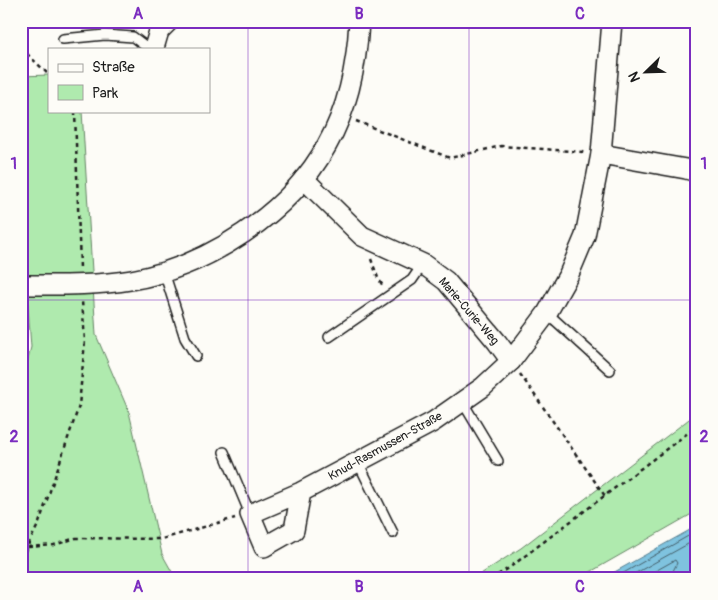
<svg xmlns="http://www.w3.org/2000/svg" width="718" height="600" font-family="Pangolin,sans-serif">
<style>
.green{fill:#afeaae;stroke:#668365}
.water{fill:#7fc3df;stroke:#578091}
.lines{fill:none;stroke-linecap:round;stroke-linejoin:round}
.shore{stroke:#445f6a;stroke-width:1}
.lane-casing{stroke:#1c1c1c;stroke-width:12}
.street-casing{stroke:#1c1c1c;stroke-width:22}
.path{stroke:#1c1c1c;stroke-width:2.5;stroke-dasharray:4 4;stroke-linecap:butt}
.lane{stroke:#fdfcf7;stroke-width:9}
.street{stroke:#fdfcf7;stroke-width:19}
.grid{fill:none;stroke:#7b2cbf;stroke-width:1;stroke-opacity:0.55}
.labels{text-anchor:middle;stroke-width:4;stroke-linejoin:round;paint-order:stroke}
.street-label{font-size:12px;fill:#1c1c1c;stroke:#fdfcf7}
.neatline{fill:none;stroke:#7b2cbf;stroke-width:2}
.grid-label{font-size:16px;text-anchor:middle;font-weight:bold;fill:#7b2cbf}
</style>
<rect width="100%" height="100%" fill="#fdfcf7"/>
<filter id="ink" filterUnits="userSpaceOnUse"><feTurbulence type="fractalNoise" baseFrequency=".02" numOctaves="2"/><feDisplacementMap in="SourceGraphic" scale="10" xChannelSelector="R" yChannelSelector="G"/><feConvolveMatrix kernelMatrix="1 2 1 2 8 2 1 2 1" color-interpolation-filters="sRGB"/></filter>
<g filter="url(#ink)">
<!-- green -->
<g class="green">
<polygon points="49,75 49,111 82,111 96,335 129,412 162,554 176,579 21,579 21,389 31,347 25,266 21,263 21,76"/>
<polygon points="697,413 697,511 578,579 473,579 521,548"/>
</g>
<!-- water -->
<polygon class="water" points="697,526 697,573 686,579 602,579"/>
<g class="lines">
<!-- shore -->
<g class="shore">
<polyline points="613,579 697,531"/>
<polyline points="625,579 697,539"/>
<polyline points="641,579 675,560 677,563 673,571 671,579"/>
</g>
<defs>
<g id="lane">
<polyline points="63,39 105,35 133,37 149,49"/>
<polyline points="164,272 185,338 196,356"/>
<polyline points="547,313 610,370"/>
<polyline points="329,337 412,280 423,264"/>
<polyline points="462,401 498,461"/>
<polyline points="224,452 250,514"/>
<polyline points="358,462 393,533"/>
</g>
<g id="street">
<polyline points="154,48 159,31 169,21"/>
<polyline points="601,154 686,169 697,172"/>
<polyline points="304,179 362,236 423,264 446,281 497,342 511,361"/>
<path d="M 21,285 C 57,285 95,286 131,280 C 207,267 290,213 327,145 C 348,108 357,63 359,21"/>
<polyline points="301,492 294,530 264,547 250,514 301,492 433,422 483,387 511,361 547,313 569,274 585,236 601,154 612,21"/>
</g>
</defs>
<!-- lane casing -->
<use href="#lane" class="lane-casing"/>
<!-- street casing -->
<use href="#street" class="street-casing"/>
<!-- path -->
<g class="path">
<polyline points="60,21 61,28"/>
<polyline points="21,48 49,75"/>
<polyline points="75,111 80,269"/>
<polyline points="356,121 450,158 501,146 584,152"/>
<polyline points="371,259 378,278 383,286"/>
<polyline points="520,374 605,496"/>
<polyline points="28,547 54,545 76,538 162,539 235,518"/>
<polyline points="21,559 39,523 79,406 85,341 82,301"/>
<polyline points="491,579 509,568 697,426"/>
</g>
<!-- lane -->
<use href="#lane" class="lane"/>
<!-- street -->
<use href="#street" class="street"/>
</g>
</g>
<!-- grid -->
<path class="grid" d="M 248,21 L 248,579M 469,21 L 469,579M 21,300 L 697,300"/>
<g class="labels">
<!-- street labels -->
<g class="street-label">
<text transform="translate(469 311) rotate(49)" y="4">Marie-Curie-Weg</text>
<text transform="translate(385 446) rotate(-29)" y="4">Knud-Rasmussen-Straße</text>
</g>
</g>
<!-- margin -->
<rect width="718" height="600" fill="none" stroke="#fdfcf7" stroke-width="55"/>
<!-- legend -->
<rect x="48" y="48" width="162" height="65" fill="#fdfcf7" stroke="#a3a29f"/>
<rect x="58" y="64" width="25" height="8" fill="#fdfcf7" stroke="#a3a29f"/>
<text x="92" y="72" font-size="15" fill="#1c1c1c">Straße</text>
<rect x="58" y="85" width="25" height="15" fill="#afeaae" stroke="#a3a29f"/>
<text x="92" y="98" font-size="15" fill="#1c1c1c">Park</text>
<!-- north arrow -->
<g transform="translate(646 72) rotate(247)" stroke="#fdfcf7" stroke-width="4" paint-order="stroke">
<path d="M0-4L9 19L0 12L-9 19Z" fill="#1c1c1c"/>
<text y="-8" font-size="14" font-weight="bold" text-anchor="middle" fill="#1c1c1c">N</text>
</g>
<rect x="28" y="28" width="662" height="544" class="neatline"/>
<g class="grid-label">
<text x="138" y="19">A</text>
<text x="359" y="19">B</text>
<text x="580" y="19">C</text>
<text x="14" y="169">1</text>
<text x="704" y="169">1</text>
<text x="14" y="442">2</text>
<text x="704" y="442">2</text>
<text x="138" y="592">A</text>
<text x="359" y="592">B</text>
<text x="580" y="592">C</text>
</g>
</svg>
